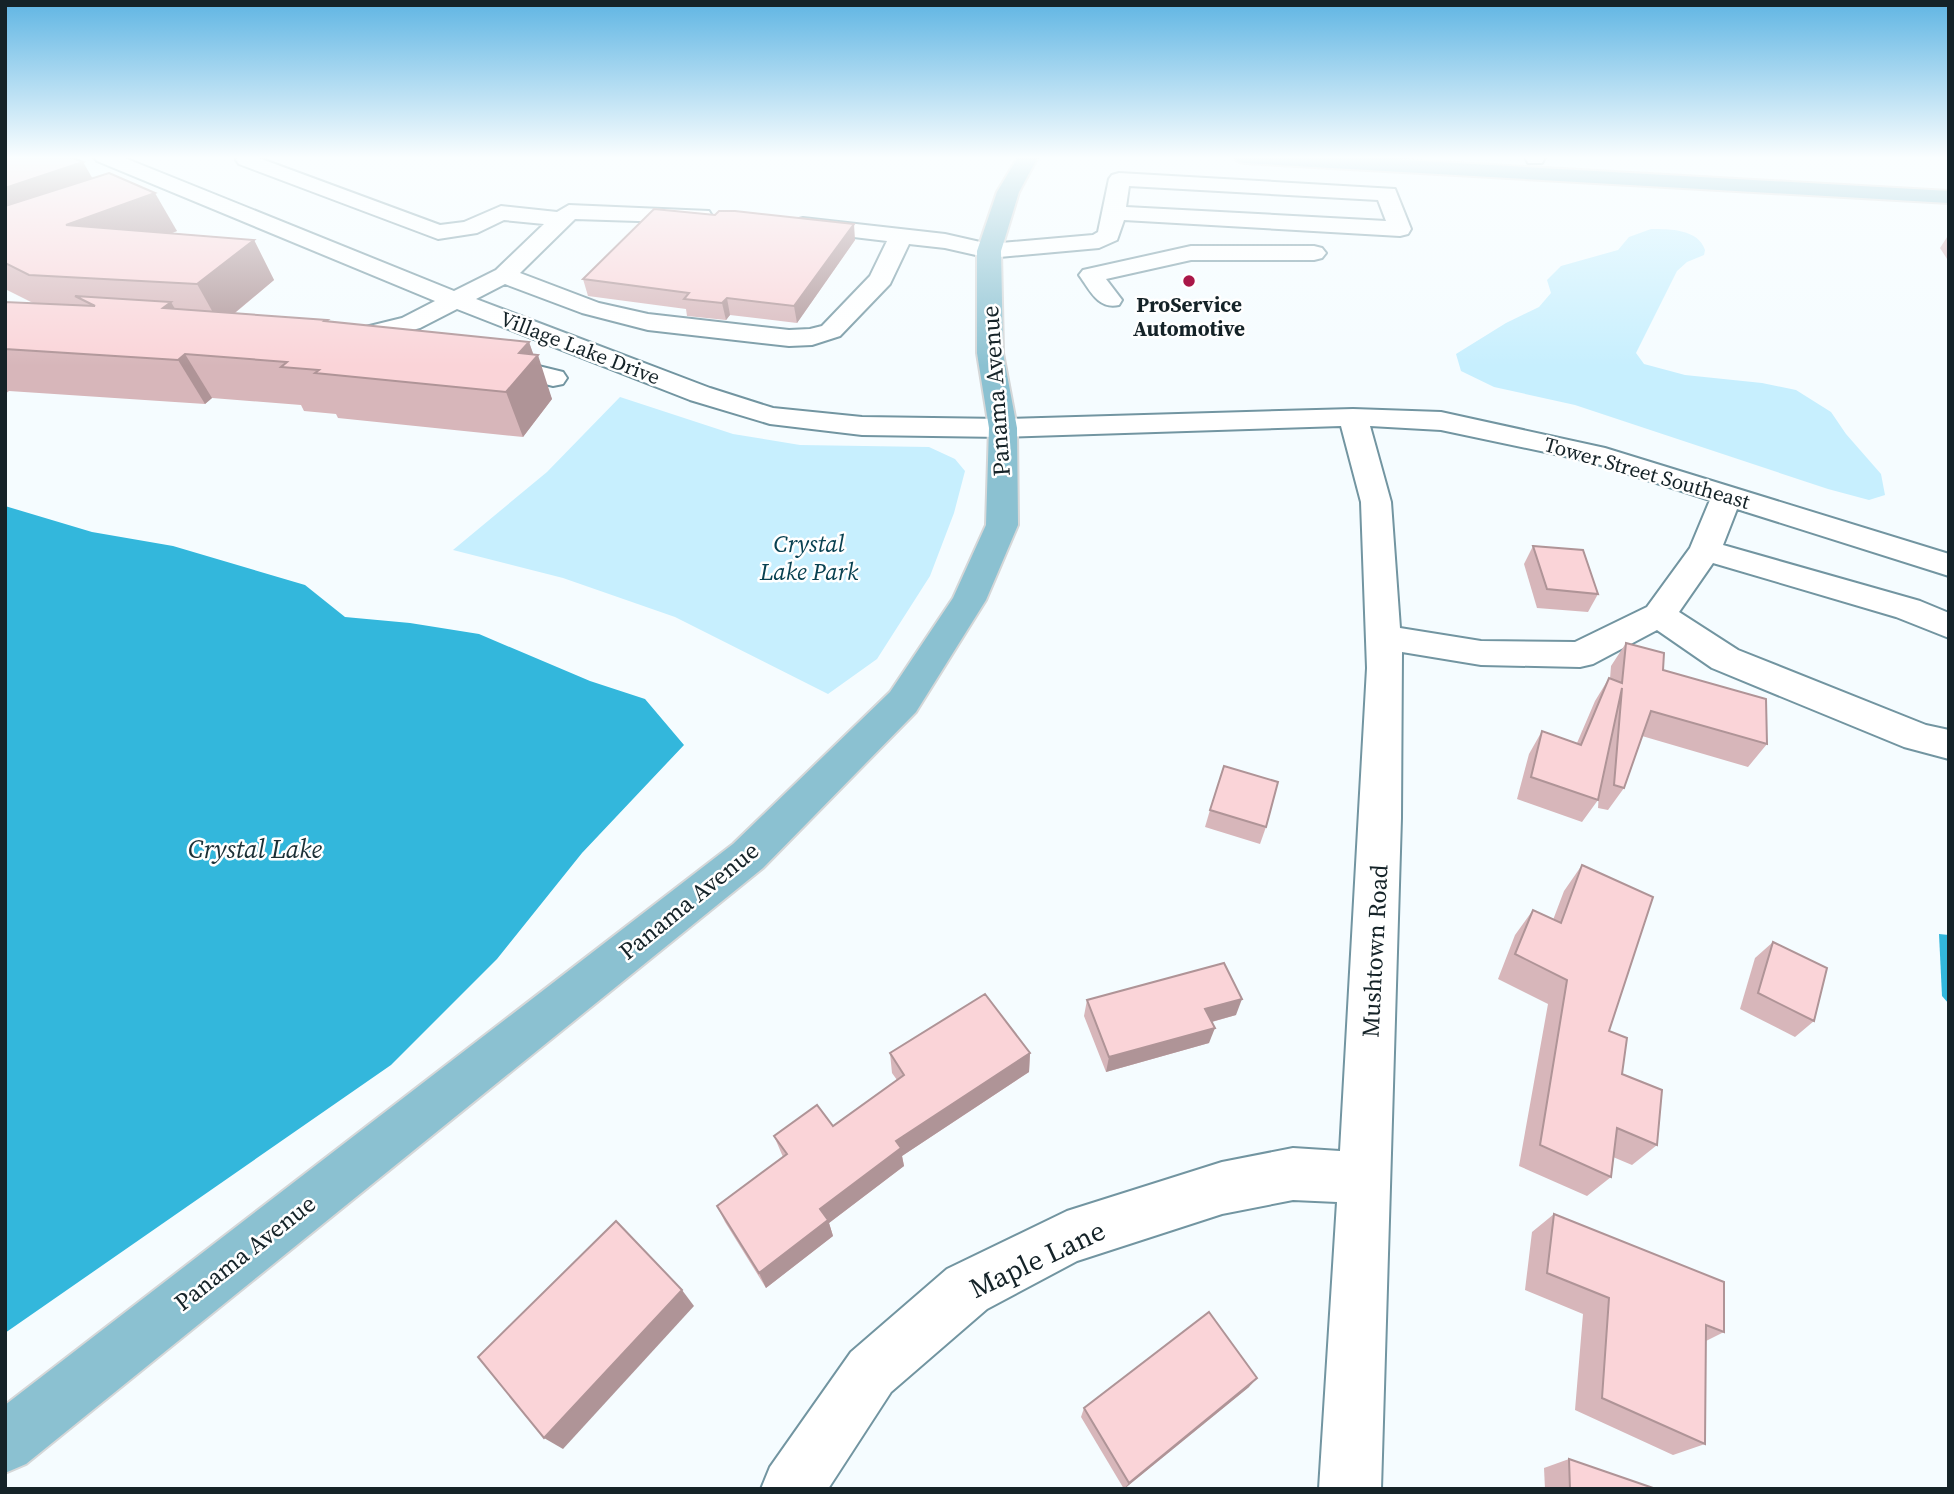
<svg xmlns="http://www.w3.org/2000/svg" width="1954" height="1494" font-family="'Source Serif 4',serif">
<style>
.green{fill:#c7effe}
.water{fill:#33b7dc}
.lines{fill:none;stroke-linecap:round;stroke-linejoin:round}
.minor-casing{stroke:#7295a1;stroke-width:4}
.major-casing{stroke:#d5d7d8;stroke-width:4}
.minor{fill:#fff;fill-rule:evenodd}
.major{fill:#8bc1d1;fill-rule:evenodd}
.wall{fill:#d7b6ba}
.shaded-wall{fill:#af9497}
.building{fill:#fad4d8;stroke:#af9497;stroke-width:2}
.poi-dot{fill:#aa1748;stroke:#fff;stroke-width:2.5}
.labels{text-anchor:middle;stroke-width:5;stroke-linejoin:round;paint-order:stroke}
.far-poi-label{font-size:21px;font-weight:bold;fill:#152328;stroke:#fff}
.far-street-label{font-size:21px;fill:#152328;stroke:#fff}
.street-label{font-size:24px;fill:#152328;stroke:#fff}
.park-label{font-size:24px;font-style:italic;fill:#084151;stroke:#fff}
.water-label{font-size:26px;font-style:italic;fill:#1b3037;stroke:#fff}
.near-street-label{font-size:28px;fill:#152328;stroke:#fff}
</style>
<rect width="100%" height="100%" fill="#f5fcff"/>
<!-- green -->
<g class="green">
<path d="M 1651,229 C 1670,229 1698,229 1705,250 L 1704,255 L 1687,262 L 1677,271 L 1636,353 L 1644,364 L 1685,375 L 1762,383 L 1796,390 L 1831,412 L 1846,434 L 1881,474 L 1885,495 L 1869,500 L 1828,489 L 1575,405 L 1494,387 L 1461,371 L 1456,354 L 1506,323 L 1539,307 L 1551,293 L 1547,280 L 1561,266 L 1618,250 L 1629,237 Z"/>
<polygon points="620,397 733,434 800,445 929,447 955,459 965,471 954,513 930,576 877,659 828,694 675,617 563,578 453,550 547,472"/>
</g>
<!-- water -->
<g class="water">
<polygon points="5,506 92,532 173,546 305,585 345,617 410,623 479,634 590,681 645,699 684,745 582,853 497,959 391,1065 5,1333"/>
<polygon points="1939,934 1949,935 1949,1004 1942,996"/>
</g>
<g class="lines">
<defs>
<g id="minor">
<path d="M 94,157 L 122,157 L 454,291 L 496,270 L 544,224 L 504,220 L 477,233 L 438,239 L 239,164 L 236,160 L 238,157 L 256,157 L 440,225 L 464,222 L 501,206 L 557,212 L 569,205 L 709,211 L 712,216 L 709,221 L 701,223 L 575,219 L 520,273 L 599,303 L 648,314 L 789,330 L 810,329 L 822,326 L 870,276 L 887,241 L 795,230 L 792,225 L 795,220 L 803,218 L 945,234 L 989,244 L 1093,235 L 1098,232 L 1109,179 L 1112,175 L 1119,173 L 1395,189 L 1411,229 L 1408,234 L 1400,236 L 1124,220 L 1117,240 L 1099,248 L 989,258 L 945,248 L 909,244 L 890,284 L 840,336 L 812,345 L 789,346 L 648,330 L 582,313 L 505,284 L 476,299 L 710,388 L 773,408 L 862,417 L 1003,419 L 1353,409 L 1441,412 L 1605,448 L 1949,554 L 1949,576 L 1737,509 L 1723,545 L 1920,601 L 1949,613 L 1949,638 L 1896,617 L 1713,563 L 1679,612 L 1738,650 L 1926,725 L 1949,730 L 1949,759 L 1904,747 L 1712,668 L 1657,630 L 1593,664 L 1580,667 L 1481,665 L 1402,652 L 1401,818 L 1381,1489 L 1319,1489 L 1337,1202 L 1293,1200 L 1222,1214 L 1077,1261 L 987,1309 L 891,1392 L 828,1489 L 761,1489 L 770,1467 L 851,1352 L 947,1269 L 1067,1211 L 1222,1162 L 1293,1148 L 1340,1151 L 1367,668 L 1361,502 L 1341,426 L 1003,437 L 862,435 L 770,424 L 690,400 L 457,309 L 420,328 L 346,348 L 337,346 L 333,340 L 337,334 L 402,318 L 435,301 L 97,161 ZM 1129,186 L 1378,200 L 1386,221 L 1126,207 ZM 1370,426 L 1441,430 L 1588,461 L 1710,500 L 1690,548 L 1647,607 L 1575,642 L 1481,641 L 1400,628 L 1391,502 Z"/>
<polygon points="1525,157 1545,157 1542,163 1528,163"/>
<path d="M 1191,246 L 1314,246 L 1322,248 L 1326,253 L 1322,258 L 1314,260 L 1191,260 L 1106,279 L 1122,300 L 1119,305 C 1098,310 1090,290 1079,275 L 1083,270 Z"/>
<polygon points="494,355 563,372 567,378 563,384 553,386 485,369 481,363 485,357"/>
</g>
<g id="major">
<polygon points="1018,157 1038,157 1019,192 1001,251 1003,353 1017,428 1018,525 986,600 916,712 763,868 26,1464 5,1473 5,1405 733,844 890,692 953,598 986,525 989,428 977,353 977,251 997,192"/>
<polygon points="1234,157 1350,157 1949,191 1949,203 1244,163 1237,161"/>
</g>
</defs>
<!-- minor casing -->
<use href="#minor" class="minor-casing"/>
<!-- major casing -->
<use href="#major" class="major-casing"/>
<!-- minor -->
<use href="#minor" class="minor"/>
<!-- major -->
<use href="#major" class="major"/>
</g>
<!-- wall -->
<g class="wall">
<polygon points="5,157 92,178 177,231 172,233 254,240 274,280 235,313 529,342 533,354 552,399 523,437 338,418 336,414 304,411 301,405 212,398 205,404 9,391 5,394 5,302 33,303 5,289"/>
<polygon points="1949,234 1949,262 1940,248"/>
<polygon points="855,240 797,323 730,315 726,320 687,316 686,309 588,296 583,279"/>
<polygon points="1533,546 1598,594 1588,612 1537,608 1524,564"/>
<polygon points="1626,643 1663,670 1767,744 1748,767 1642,736 1624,788 1608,810 1598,808 1599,793 1598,800 1582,822 1517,799 1529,754 1542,731 1577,743 1595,701 1609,678 1610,679 1611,666"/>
<polygon points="1210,810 1266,827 1260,844 1205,827"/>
<polygon points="1582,865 1609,1031 1622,1074 1657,1145 1632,1165 1613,1157 1611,1177 1587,1196 1519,1166 1548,1004 1498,979 1515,935 1533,910 1553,920 1564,891"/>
<polygon points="1773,942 1814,1021 1795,1037 1740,1009 1755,958"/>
<polygon points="1087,1000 1236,1015 1212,1022 1209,1043 1106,1072 1084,1016"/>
<polygon points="890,1053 1030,1053 1029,1072 902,1156 904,1166 829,1223 833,1236 766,1288 725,1222 717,1206 783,1157 774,1136 833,1126 897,1080 892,1073"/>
<polygon points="1554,1214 1724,1332 1706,1341 1705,1444 1673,1455 1575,1410 1583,1314 1525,1290 1532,1232"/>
<polygon points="1249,1387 1124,1489 1081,1417 1084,1408"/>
<polygon points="1569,1459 1656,1489 1545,1489 1544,1468"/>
</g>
<!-- shaded-wall -->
<g class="shaded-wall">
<polygon points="83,162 105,200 5,235 5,188"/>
<polygon points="155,193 177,231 91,264 66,225"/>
<polygon points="854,224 855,240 797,323 794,306"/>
<polygon points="254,240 274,280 220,325 197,284"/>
<polygon points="727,298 730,315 726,320 722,303"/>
<polygon points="171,302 196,345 163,308"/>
<polygon points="529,342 535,359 538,355 552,399 523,437 506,392 519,353"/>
<polygon points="185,354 212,398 205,404 178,360"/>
<polygon points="1242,999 1236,1015 1200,1025 1205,1009"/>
<polygon points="1215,1028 1209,1043 1106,1072 1109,1057"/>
<polygon points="1030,1053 1029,1072 902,1156 904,1166 829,1223 833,1236 766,1288 759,1273 820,1209 896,1141"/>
<polygon points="682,1290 694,1306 563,1449 544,1438"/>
<polygon points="1257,1378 1249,1387 1124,1489 1129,1483"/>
</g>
<!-- building -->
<g class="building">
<polygon points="5,157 70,157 83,162 5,188"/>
<polygon points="109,173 155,193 66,225 254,240 197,284 29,275 5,263 5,206"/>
<polygon points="654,209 715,215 719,211 735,211 854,224 794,306 727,298 722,303 684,299 689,293 583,279"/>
<polygon points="75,296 171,302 163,308 327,320 325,321 529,342 519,353 538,355 506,392 315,373 319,370 281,367 287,362 185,354 178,360 5,349 5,302 95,306"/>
<polygon points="1533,546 1583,550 1598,594 1547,589"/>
<polygon points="1626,643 1664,653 1663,670 1766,699 1767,744 1651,711 1624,788 1614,785 1622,688 1598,800 1531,777 1542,731 1581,745 1609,678 1622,683"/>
<polygon points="1224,766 1278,782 1266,827 1210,810"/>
<polygon points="1582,865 1653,897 1609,1031 1627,1038 1622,1074 1662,1090 1657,1145 1617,1128 1611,1177 1540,1145 1567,980 1515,954 1533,910 1561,923"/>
<polygon points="1773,942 1827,968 1814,1021 1758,993"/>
<polygon points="1224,963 1242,999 1205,1009 1215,1028 1109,1057 1087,1000"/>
<polygon points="985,994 1030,1053 896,1141 901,1148 820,1209 828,1220 759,1273 717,1206 787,1154 774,1136 817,1105 833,1126 904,1075 890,1053"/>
<polygon points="1554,1214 1724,1282 1724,1332 1706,1325 1705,1444 1602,1398 1609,1298 1547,1273"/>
<polygon points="616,1221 682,1290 544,1438 478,1357"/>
<polygon points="1209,1312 1257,1378 1129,1483 1084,1408"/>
<polygon points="1569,1459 1656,1489 1570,1489"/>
</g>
<!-- sky -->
<linearGradient id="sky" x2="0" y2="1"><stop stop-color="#5fb5e3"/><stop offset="0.43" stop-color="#fafeff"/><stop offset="1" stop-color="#fafeff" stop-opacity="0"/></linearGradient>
<rect width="1954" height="366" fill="url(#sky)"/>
<!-- markers -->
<circle class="poi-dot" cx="1189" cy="281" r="7"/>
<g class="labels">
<!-- far-poi labels -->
<g class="far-poi-label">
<text x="1189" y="312">ProService<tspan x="1189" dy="24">Automotive</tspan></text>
</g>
<!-- far-street labels -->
<g class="far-street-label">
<text transform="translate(580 348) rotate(21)" y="7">Village Lake Drive</text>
<text transform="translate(1647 473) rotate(16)" y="7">Tower Street Southeast</text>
</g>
<!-- street labels -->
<g class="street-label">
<text transform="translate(996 391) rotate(-94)" y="8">Panama Avenue</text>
<text transform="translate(689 901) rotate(-39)" y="8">Panama Avenue</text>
<text transform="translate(1375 951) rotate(-87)" y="8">Mushtown Road</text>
<text transform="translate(245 1253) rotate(-38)" y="8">Panama Avenue</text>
</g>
<!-- park labels -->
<g class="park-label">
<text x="809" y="552">Crystal<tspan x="809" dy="28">Lake Park</tspan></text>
</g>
<!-- water labels -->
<g class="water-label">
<text x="255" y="858">Crystal Lake</text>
</g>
<!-- near-street labels -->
<g class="near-street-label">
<text transform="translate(1037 1259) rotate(-25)" y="10">Maple Lane</text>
</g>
</g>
<!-- border -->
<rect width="1954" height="1494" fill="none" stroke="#152328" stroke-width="14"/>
</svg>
